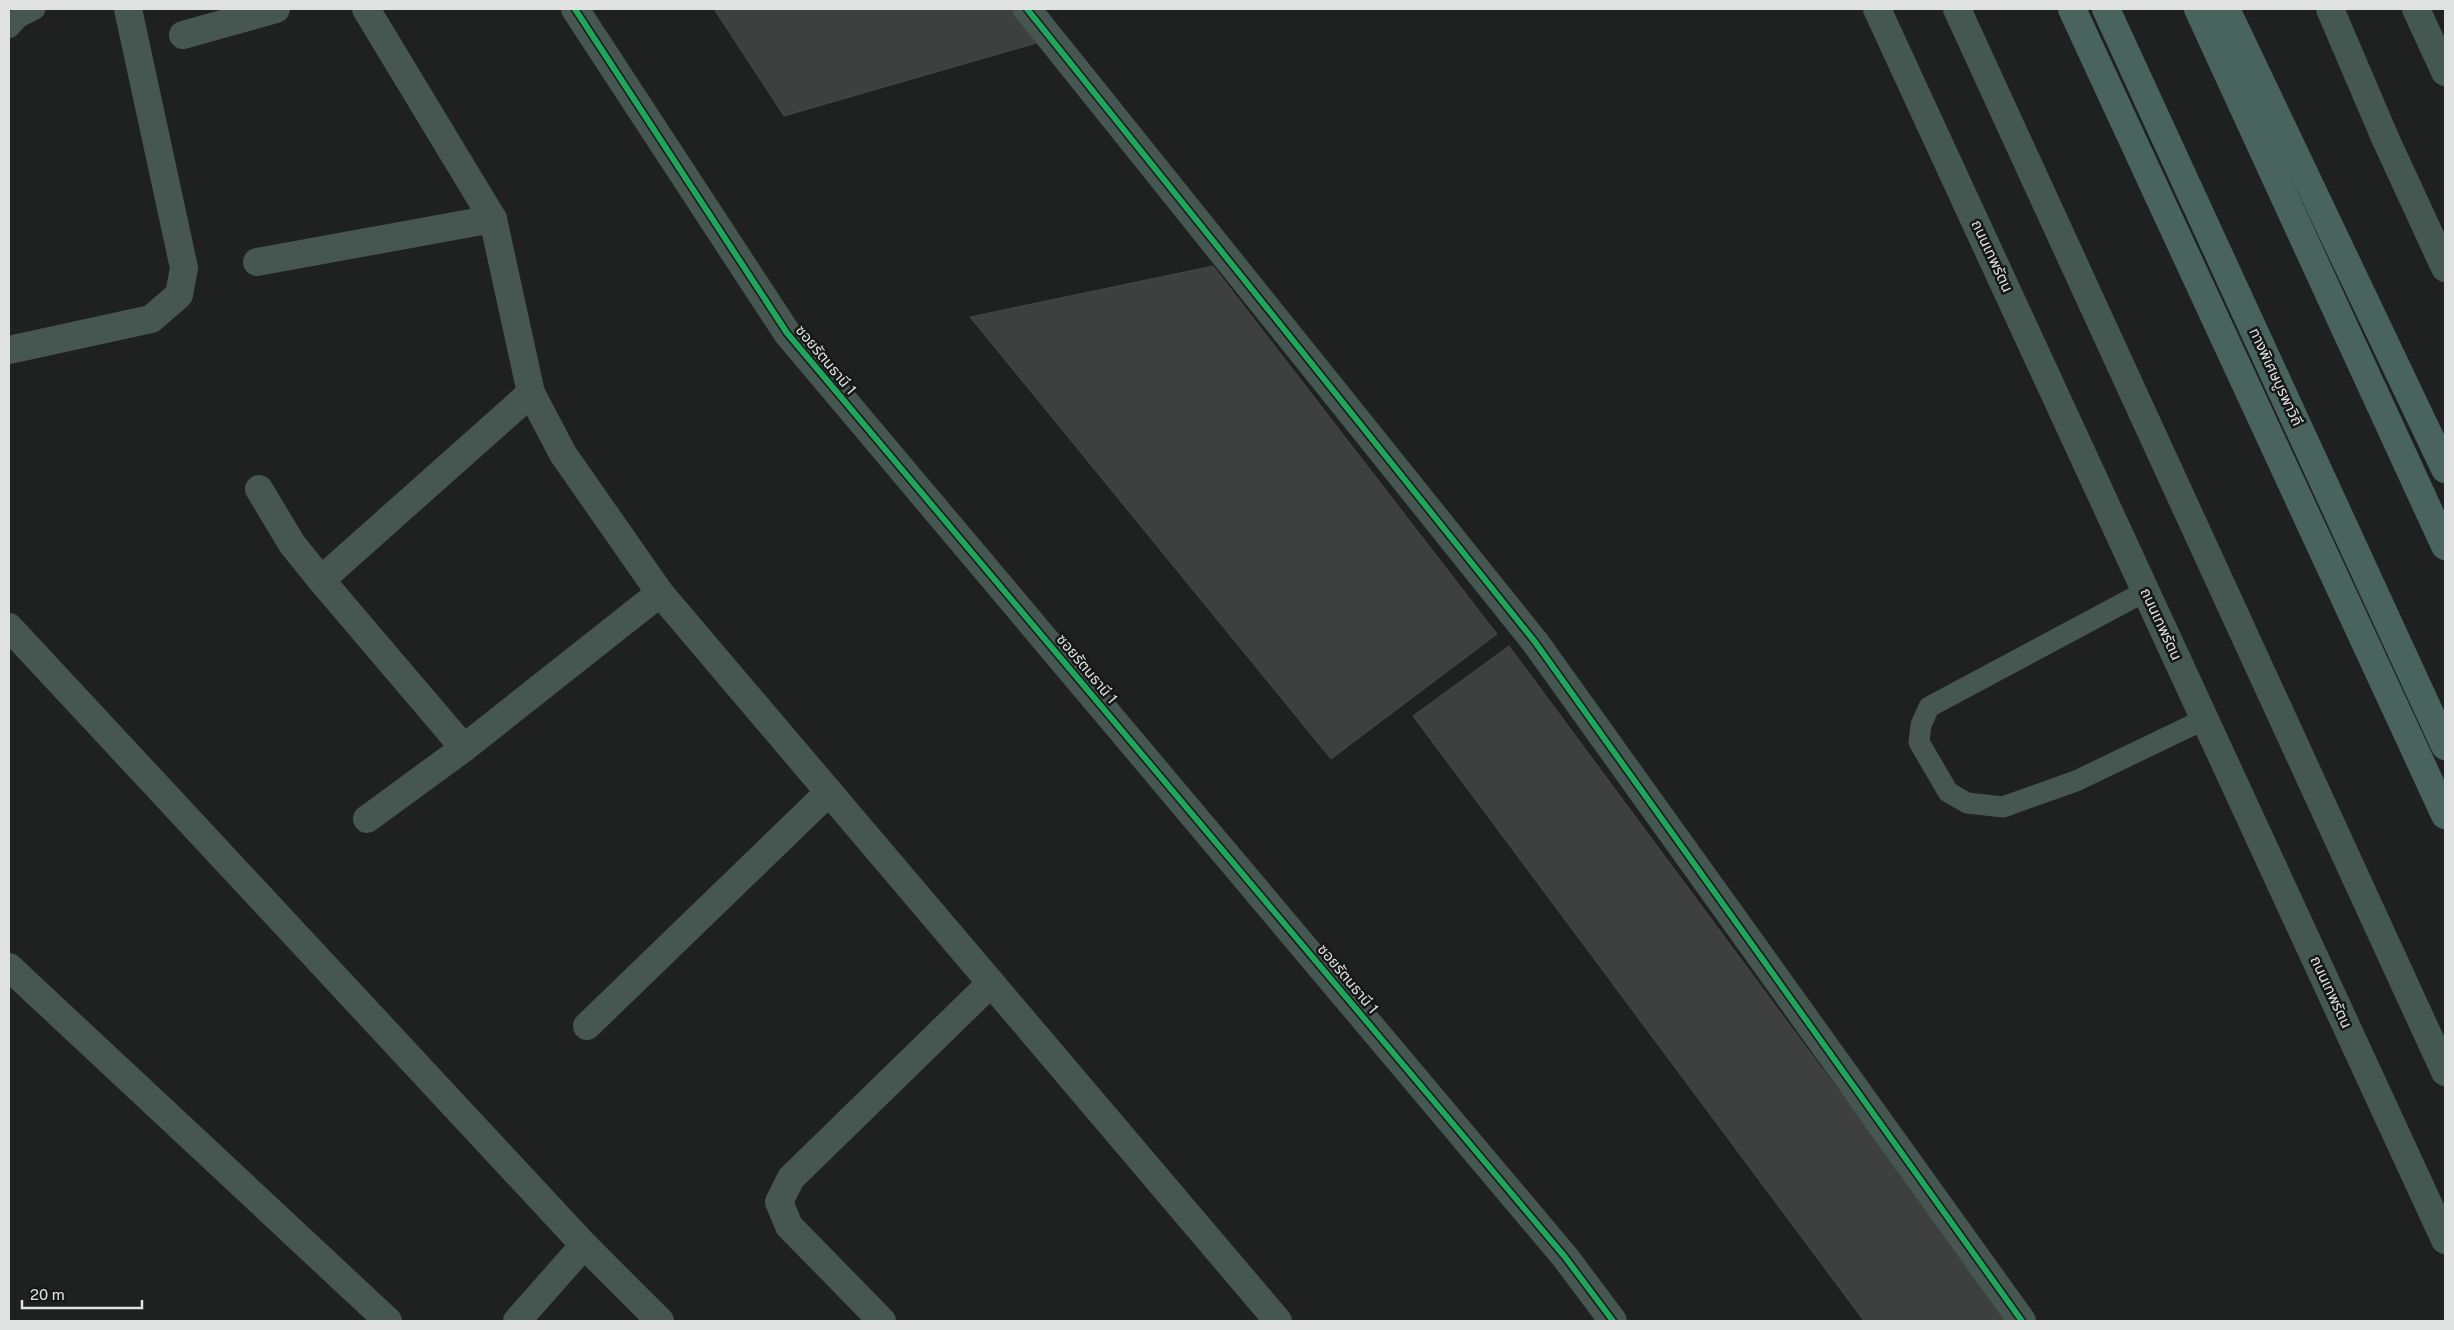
<svg xmlns="http://www.w3.org/2000/svg" width="2454" height="1330" font-family="'Public Sans','Noto Sans Thai',sans-serif">
<style>
.building{fill:#3e3f3f;stroke:#474848}
.lines{fill:none;stroke-linecap:round;stroke-linejoin:round}
.lane{stroke:#465651;stroke-width:21}
.street{stroke:#465651;stroke-width:28}
.secondary{stroke:#445851;stroke-width:28}
.highway{stroke:#48645c;stroke-width:28}
.cycleway-casing{stroke:#151816;stroke-width:9}
.cycleway{stroke:#20a55d;stroke-width:6}
.labels{text-anchor:middle;stroke-width:5;stroke-linejoin:round;paint-order:stroke}
.street-label{font-size:15px;fill:#e0e2e1;stroke:#151816}
</style>
<rect width="100%" height="100%" fill="#1f2020"/>
<!-- building -->
<g class="building">
<polygon points="714,9 1015,9 1040,42 784,116"/>
<polygon points="1213,266 1497,634 1331,759 970,317"/>
<polygon points="1509,646 2009,1321 1864,1321 1413,716"/>
</g>
<g class="lines">
<!-- lane -->
<g class="lane">
<polyline points="9,28 19,17 35,9"/>
<polyline points="2146,591 1929,707 1921,725 1919,742 1948,792 1967,803 2003,807 2076,781 2205,719"/>
</g>
<!-- street -->
<g class="street">
<polyline points="366,9 493,219 531,393 563,454 660,593 1278,1321"/>
<polyline points="575,9 787,333 1565,1257 1613,1321"/>
<polyline points="1027,9 1535,642 2022,1321"/>
<polyline points="183,35 276,9"/>
<polyline points="257,262 493,219"/>
<polyline points="9,350 151,319 179,295 184,268 128,9"/>
<polyline points="259,489 292,544 321,580"/>
<polyline points="9,627 584,1245 660,1321"/>
<polyline points="464,748 321,580 531,393"/>
<polyline points="367,819 464,748 660,593"/>
<polyline points="9,967 388,1321"/>
<polyline points="587,1026 829,792"/>
<polyline points="517,1321 584,1245"/>
<polyline points="882,1321 789,1226 779,1202 791,1178 991,983"/>
</g>
<!-- secondary -->
<g class="secondary">
<polyline points="1877,9 2445,1240"/>
<polyline points="1957,9 2445,1072"/>
<polyline points="2330,9 2386,140 2445,268"/>
<polyline points="2416,9 2445,72"/>
</g>
<!-- highway -->
<g class="highway">
<polyline points="2072,9 2445,815"/>
<polyline points="2106,9 2445,746"/>
<polyline points="2198,9 2445,546"/>
<polyline points="2226,9 2445,469"/>
</g>
<defs>
<g id="cycleway">
<polyline points="575,9 787,333 1565,1257 1613,1321"/>
<polyline points="1027,9 1535,642 2022,1321"/>
</g>
</defs>
<!-- cycleway casing -->
<use href="#cycleway" class="cycleway-casing"/>
<!-- cycleway -->
<use href="#cycleway" class="cycleway"/>
</g>
<g class="labels">
<!-- street labels -->
<g class="street-label">
<text transform="translate(1992 256) rotate(65)" y="5">ถนนเทพรัตน</text>
<text transform="translate(826 360) rotate(50)" y="5">ซอยรัตนธานี 1</text>
<text transform="translate(2276 377) rotate(65)" y="5">ทางพิเศษบูรพาวิถี</text>
<text transform="translate(2161 624) rotate(65)" y="5">ถนนเทพรัตน</text>
<text transform="translate(1087 669) rotate(50)" y="5">ซอยรัตนธานี 1</text>
<text transform="translate(1348 979) rotate(50)" y="5">ซอยรัตนธานี 1</text>
<text transform="translate(2331 992) rotate(65)" y="5">ถนนเทพรัตน</text>
</g>
</g>
<!-- border -->
<rect width="2454" height="1330" fill="none" stroke="#e0e2e1" stroke-width="20"/>
<!-- scale -->
<path d="M22 1300v8h120v-8" fill="none" stroke="#e0e2e1" stroke-width="2.5"/>
<text x="30" y="1300" font-size="15" fill="#e0e2e1" stroke="#151816" stroke-width="4" paint-order="stroke">20 m</text>
</svg>
